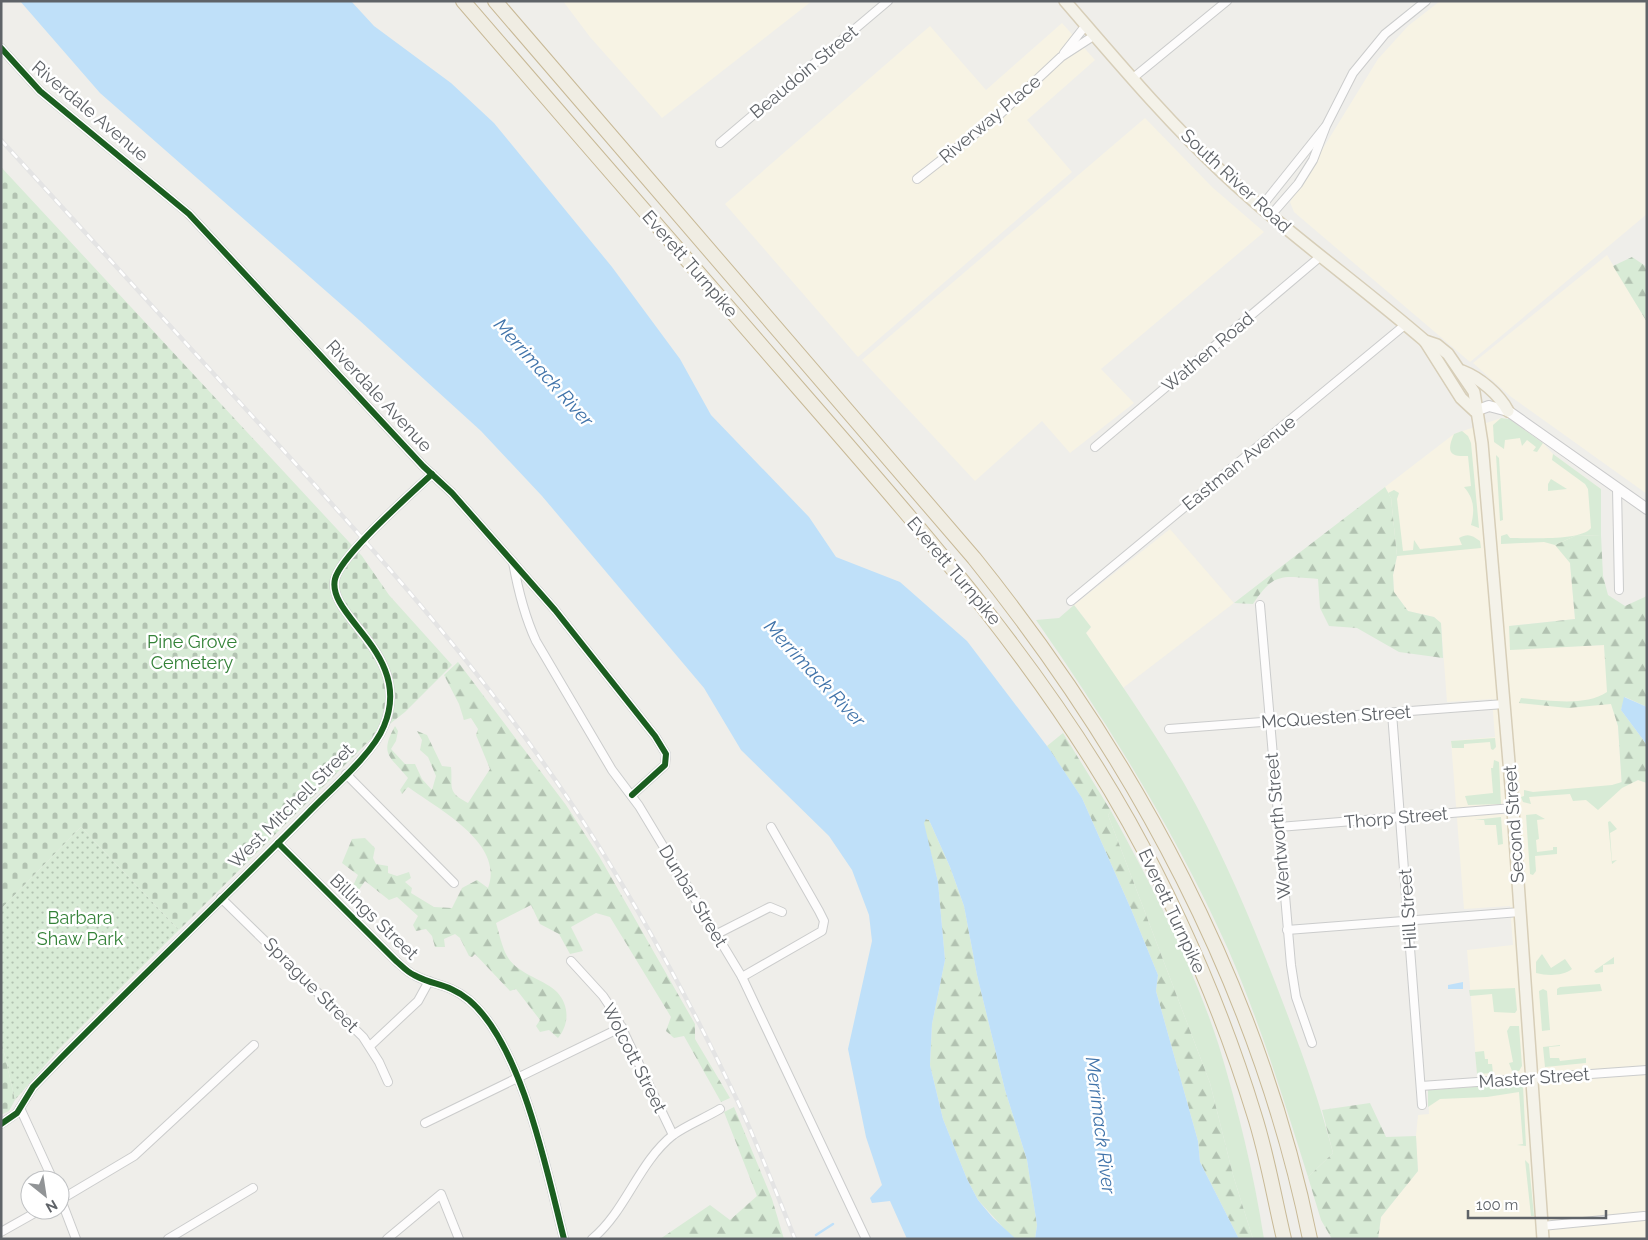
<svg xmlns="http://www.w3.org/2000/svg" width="1648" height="1240" font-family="Raleway,sans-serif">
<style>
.commercial{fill:#f7f3e4}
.grass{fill:#d8ebd6}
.forest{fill:url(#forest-firs)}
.cemetery{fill:url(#cemetery-stones)}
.park{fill:url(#park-dots)}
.water{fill:#bfe0f9}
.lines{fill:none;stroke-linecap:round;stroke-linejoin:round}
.stream{stroke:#bfe0f9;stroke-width:2.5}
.minor-casing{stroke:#cbcccc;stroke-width:10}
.secondary-casing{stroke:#cacacb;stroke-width:12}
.primary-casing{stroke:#d7ceb8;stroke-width:14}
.motorway-casing{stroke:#c8b996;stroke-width:16}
.minor{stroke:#fdfcfc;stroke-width:8}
.secondary{stroke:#fdfcfc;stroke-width:10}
.primary{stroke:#f4f2e9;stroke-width:11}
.motorway{stroke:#f0ede3;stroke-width:14}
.rail-casing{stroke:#e4e4e4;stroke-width:4.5}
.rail{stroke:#fff;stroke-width:2.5;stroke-dasharray:8;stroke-linecap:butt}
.cycleway-casing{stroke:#fff;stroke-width:9}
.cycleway{stroke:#1b5e20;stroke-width:6}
.labels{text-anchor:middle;stroke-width:5;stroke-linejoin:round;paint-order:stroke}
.street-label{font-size:18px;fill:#5f6368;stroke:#fff}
.park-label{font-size:18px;fill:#348238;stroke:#fff}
.water-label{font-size:19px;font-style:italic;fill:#4174aa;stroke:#fff}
</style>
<defs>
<pattern id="forest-firs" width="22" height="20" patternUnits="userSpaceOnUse" patternTransform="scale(1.25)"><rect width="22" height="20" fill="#d8ebd6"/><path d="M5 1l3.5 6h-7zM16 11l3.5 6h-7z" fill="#b2c2b1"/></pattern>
<pattern id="cemetery-stones" width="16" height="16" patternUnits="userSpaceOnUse" patternTransform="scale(1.25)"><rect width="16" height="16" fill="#d8ebd6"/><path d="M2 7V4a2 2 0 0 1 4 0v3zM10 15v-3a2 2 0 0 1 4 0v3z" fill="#b2c2b1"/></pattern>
<pattern id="park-dots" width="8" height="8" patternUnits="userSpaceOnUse" patternTransform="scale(1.25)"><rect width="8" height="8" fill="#d8ebd6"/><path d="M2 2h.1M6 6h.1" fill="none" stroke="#b2c2b1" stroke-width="1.8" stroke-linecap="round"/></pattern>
</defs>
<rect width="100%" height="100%" fill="#efeeea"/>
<!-- commercial -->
<g class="commercial">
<polygon points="563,1 812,1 662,118 590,37"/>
<polygon points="1440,1 1647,1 1647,214 1470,362 1294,212 1290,202 1378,59 1408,26"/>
<polygon points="1062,23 1095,60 1027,120 1072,172 858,357 725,204 930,26 986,90"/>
<polygon points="1145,118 1212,187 1264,232 1101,369 1134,403 1070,453 1042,421 975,481 862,360"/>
<polygon points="1607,255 1647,322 1647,494 1510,396 1473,363"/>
<polygon points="1501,418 1509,419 1543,443 1553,454 1601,489 1601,535 1575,536 1570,563 1575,619 1510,626 1510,649 1604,645 1608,692 1618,726 1622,787 1638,780 1647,783 1647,1239 1378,1239 1381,1217 1418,1171 1416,1136 1418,1115 1429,1114 1428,1090 1478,1086 1467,950 1513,945 1510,906 1464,909 1451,741 1495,737 1492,699 1447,702 1441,623 1434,617 1408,611 1394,592 1393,575 1397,556 1391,498 1385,487 1454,434"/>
<polygon points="1170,529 1234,603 1123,688 1086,633 1091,627 1074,605"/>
</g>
<!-- grass -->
<g class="grass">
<polygon points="1501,418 1509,419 1543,443 1537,452 1533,451 1536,447 1527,440 1522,446 1520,438 1505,440 1504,449 1494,442 1493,425"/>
<path d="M 1462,431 L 1468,436 L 1471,443 L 1479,528 L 1471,525 C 1475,510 1474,498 1464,487 L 1471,486 L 1468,456 C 1450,457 1446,452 1454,434 Z"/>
<path d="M 1553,454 L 1601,489 L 1601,535 L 1575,536 L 1555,545 L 1544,542 L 1501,544 L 1501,536 L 1507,534 L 1510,538 C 1527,538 1582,541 1591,528 L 1588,489 L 1585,484 L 1552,460 Z"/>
<polygon points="1496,455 1499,458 1503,520 1500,521"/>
<polygon points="1551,479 1567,489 1548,491 1548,484"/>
<path d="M 1394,490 L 1399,493 L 1397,499 L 1403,551 L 1413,550 L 1414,540 L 1420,549 L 1462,545 L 1459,538 C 1468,533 1472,535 1480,541 L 1481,548 L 1397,556 L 1391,498 L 1388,493 Z"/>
<path d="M 1074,605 L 1091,627 L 1086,633 C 1124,689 1164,745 1196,805 C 1229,867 1255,930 1280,995 C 1300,1047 1319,1099 1333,1153 L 1308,1177 C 1284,1100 1260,1023 1228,949 C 1176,833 1109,725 1036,620 L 1059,618 Z"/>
<polygon points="1495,738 1496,747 1493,750 1491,749 1490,742 1464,744 1464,748 1452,748 1451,741"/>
<polygon points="1494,760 1499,762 1501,804 1468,805 1465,796 1493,793 1491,768 1493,768"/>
<polygon points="1622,782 1622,788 1598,810 1586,800 1573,801 1570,794 1529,797 1531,804 1523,802 1521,797 1524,796 1524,790 1533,792 1612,785"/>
<path d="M 1111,811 C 1152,886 1193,965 1219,1046 C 1238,1109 1254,1174 1264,1239 L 1253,1239 L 1233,1175 L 1210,1083 L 1108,815 Z"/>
<polygon points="1536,814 1545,819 1537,820 1539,839 1536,840 1537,852 1553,850 1553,847 1557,847 1557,854 1535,856 1536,871 1533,875 1530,874 1526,815"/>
<polygon points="1501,817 1503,844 1498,845 1496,825 1485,825 1484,820 1474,820"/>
<polygon points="1610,821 1617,829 1610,833 1612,861 1617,860 1612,864 1608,822"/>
<path d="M 1542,954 L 1551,968 L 1565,959 L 1572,969 C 1563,976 1548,976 1536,973 L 1536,962 Z"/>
<polygon points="1614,957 1614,964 1603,965 1603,972 1596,973 1594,971"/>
<polygon points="1600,984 1602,991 1557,995 1557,989 1560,987"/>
<polygon points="1515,988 1517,1010 1515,1013 1494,1012 1492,994 1470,996 1469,990"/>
<polygon points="1543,989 1547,991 1550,1030 1542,1031 1539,991"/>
<polygon points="1510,1026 1519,1026 1522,1066 1519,1071 1512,1071 1509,1063 1513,1062 1507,1031"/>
<polygon points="1560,1045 1560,1046 1549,1047 1550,1058 1559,1058 1560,1061 1586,1058 1586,1063 1545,1067 1543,1047"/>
<polygon points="1484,1051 1485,1059 1488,1059 1488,1064 1492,1064 1493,1073 1477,1074 1475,1052"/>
<polygon points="1518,1084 1523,1086 1526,1146 1517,1145 1523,1144 1519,1092 1487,1097 1440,1099 1428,1107 1428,1090"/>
<polygon points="1525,1160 1529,1164 1534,1216 1531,1216"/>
</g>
<!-- forest -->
<g class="forest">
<polygon points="1632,257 1647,267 1647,322 1613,266"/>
<path d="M 1385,487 L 1391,498 L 1397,556 L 1393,575 L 1394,592 L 1408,611 L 1434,617 L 1441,623 L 1443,658 L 1399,652 L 1357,628 L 1329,626 L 1320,608 L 1318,579 C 1282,576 1274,572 1253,604 L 1234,603 Z"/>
<path d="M 1601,535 L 1603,576 L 1608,595 L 1625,606 L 1647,596 L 1647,707 L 1625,697 L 1621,710 L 1647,745 L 1647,783 L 1638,780 L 1622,788 L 1618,726 L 1611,704 L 1568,708 L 1519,703 L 1521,698 C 1547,700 1585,707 1607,692 L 1604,645 L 1510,650 L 1509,626 L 1575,619 L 1570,563 L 1555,545 L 1575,536 Z"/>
<path d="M 458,662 L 566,805 L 599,856 L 695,1024 L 695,1039 L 730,1098 L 721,1102 L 684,1036 L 674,1038 L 666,1031 L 671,1017 L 610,917 L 596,913 L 571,927 L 583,951 L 570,954 L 559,934 L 540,924 L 531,905 L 496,923 C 499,933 502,947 507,956 C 517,974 546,980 557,992 C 570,1006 569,1025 558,1038 L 549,1030 L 540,1032 L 536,1026 L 540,1020 L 516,989 L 510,991 L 475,954 L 472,957 L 469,956 L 460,938 L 455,934 L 444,939 L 445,947 L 435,947 L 432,936 L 426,929 L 416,931 L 413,925 L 418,916 L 397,897 L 389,900 L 365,881 L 354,897 L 351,890 L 358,875 L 342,863 L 352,839 L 365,838 L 375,848 L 373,858 L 376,864 L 388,866 L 388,873 L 397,876 L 409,872 L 411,878 L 405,882 L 412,888 L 411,893 L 434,907 L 452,908 L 462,888 L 477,880 L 488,888 C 505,843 438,809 408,787 L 402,794 L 400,790 L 408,778 C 390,756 379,755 395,726 L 398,731 L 396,741 L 391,749 L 405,764 L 415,764 L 422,779 L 432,790 L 436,776 L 428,757 L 420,750 L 422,740 L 417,731 L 427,735 L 442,766 L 451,767 C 453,787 446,792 468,803 L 490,769 L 476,735 L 478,729 L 471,718 L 464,720 L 459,704 L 444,675 Z"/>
<polygon points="1063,733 1111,811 1108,815 1210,1083 1233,1175 1253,1239 1239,1239 1200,1162 1198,1141 1156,991 1158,975 1131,909 1082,798 1047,746"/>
<polygon points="925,819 929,820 950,867 964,906 977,975 1005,1090 1027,1160 1037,1225 1035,1239 1016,1239 1010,1235 978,1200 967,1179 943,1119 930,1065 932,1024 945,960 938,882 923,823"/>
<polygon points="1370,1103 1386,1137 1416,1136 1418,1171 1381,1217 1378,1239 1332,1239 1321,1220 1308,1177 1333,1153 1322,1110"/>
<polygon points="734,1107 772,1199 784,1239 660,1239 710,1205 730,1220 757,1196 724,1112"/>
</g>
<!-- cemetery -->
<g class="cemetery">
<polygon points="1,167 362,556 389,595 452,665 405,712 372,738 179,930 81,827 1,909"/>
<polygon points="1,1039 15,1100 9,1111 1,1115"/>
</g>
<!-- park -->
<polygon class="park" points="81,827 179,930 58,1050 15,1100 1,1039 1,909"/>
<!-- water -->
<g class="water">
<polygon points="20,1 351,1 374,26 451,83 494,123 612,267 680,359 711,415 809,517 836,557 900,582 967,641 1050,750 1082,798 1131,909 1158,975 1156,991 1198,1141 1200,1162 1239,1239 1035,1239 1037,1225 1027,1160 1005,1090 977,975 964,906 950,867 929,820 926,819 924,823 938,882 945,960 932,1024 930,1065 943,1119 967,1179 978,1200 993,1218 1016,1239 907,1239 890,1201 872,1203 870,1198 882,1185 866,1137 848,1049 872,941 869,915 852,870 829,836 741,750 704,688 542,496 481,431 359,320 100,93"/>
<polygon points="1624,697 1647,707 1647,745 1621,710"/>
<polygon points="1463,982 1463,989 1448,989 1448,985"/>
</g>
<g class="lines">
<!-- stream -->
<polyline class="stream" points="816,1235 833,1224"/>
<defs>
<g id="minor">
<polyline points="1,48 40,91 189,214 423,466 452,493 555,610 655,736 666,754 665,765 632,795"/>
<polyline points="1064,53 1086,25"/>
<polyline points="1133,78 1227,1"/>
<polyline points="720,143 888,1"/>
<polyline points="917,179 999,115 1061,57 1095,35"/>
<polyline points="1261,207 1325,127"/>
<polyline points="1271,215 1298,184 1313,160 1326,126 1353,73 1385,34 1426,1"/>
<polyline points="1095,447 1321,256"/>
<polyline points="1617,488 1619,590"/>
<path d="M 513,562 C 518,590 524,615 536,641 L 612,770 L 639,806 L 742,977 L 866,1239"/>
<polyline points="1071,601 1406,324"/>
<polyline points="1260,605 1291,965 1296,997 1312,1043"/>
<polyline points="1392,713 1422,1105"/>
<polyline points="1169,729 1504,704"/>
<polyline points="346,774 454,883"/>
<polyline points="1279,827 1513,808"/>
<path d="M 278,843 L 396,961 C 401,965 407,972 414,975 C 434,986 448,983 469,1000 C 522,1045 547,1172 564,1239"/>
<polyline points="221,898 363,1037 379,1062 388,1082"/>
<polyline points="1287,930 1520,912"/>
<polyline points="715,935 770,907 782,912"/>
<polyline points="571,961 603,996 615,1014 673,1135"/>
<polyline points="742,977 822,931 824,921 819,911 771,827"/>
<polyline points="370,1046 418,1001 429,981"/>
<polyline points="1421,1086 1647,1070"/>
<polyline points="20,1108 53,1180"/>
<polyline points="425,1123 622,1027"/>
<path d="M 1,1124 L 17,1113 L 33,1087 L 60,1059 C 142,976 226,896 308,813 C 330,790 373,754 384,726 C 414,654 326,617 335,579 C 341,555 411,494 432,474"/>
<polyline points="60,1197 76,1239"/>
<polyline points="60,1200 134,1156 254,1045"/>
<polyline points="1542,1226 1644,1216"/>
<polyline points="1,1232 40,1210"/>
<polyline points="168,1239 253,1188"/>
<polyline points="387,1239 441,1194 459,1239"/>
<path d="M 592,1239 C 626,1211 638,1163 673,1135 C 687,1125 705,1118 720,1109"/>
</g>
<polyline id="secondary" points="1475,411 1489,406 1508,411 1647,509"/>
<g id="primary">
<path d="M 1065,1 C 1116,60 1167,121 1224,174 C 1288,234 1359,284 1425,341 L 1437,345 L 1448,354 L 1474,392 L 1482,443 L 1513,810 L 1543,1239"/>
<polyline points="1425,341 1461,398 1475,411"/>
<path d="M 1462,371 C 1480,378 1499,394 1508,411"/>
</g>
<g id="motorway">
<path d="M 463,1 C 575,131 687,260 800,390 C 919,527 1040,663 1129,822 C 1180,914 1223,1013 1254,1114 C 1267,1154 1274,1197 1284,1239"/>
<path d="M 495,1 L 974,558 C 1134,757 1259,987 1310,1239"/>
</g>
</defs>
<!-- minor casing -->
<use href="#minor" class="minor-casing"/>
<!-- secondary casing -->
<use href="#secondary" class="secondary-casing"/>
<!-- primary casing -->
<use href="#primary" class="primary-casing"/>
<!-- motorway casing -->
<use href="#motorway" class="motorway-casing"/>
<!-- minor -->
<use href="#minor" class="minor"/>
<!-- secondary -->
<use href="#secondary" class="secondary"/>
<!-- primary -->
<use href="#primary" class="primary"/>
<!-- motorway -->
<use href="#motorway" class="motorway"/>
<defs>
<path id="rail" d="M 1,140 C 92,240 183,340 274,440 C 380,556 486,675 573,806 C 634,899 689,999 737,1100 C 758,1145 776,1192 795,1239"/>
</defs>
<!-- rail casing -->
<use href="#rail" class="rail-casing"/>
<!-- rail -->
<use href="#rail" class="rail"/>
<defs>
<g id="cycleway">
<polyline points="1,48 40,91 189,214 423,466 452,493 555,610 655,736 666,754 665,765 632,795"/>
<path d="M 278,843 L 396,961 C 401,965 407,972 414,975 C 434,986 448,983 469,1000 C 522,1045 547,1172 564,1239"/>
<path d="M 1,1124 L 17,1113 L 33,1087 L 60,1059 C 142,976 226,896 308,813 C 330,790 373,754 384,726 C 414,654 326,617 335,579 C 341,555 411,494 432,474"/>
</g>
</defs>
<!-- cycleway casing -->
<use href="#cycleway" class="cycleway-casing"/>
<!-- cycleway -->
<use href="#cycleway" class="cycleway"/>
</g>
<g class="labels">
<!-- street labels -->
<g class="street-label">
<text transform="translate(804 72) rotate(-40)" y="6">Beaudoin Street</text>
<text transform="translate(90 111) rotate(40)" y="6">Riverdale Avenue</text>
<text transform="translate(990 119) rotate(-40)" y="6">Riverway Place</text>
<text transform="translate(1236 181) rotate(43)" y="6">South River Road</text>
<text transform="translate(690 264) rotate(49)" y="6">Everett Turnpike</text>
<text transform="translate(1208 352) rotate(-40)" y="6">Wathen Road</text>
<text transform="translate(379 396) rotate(47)" y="6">Riverdale Avenue</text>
<text transform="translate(1239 463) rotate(-39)" y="6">Eastman Avenue</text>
<text transform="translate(954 571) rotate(50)" y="6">Everett Turnpike</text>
<text transform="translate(1336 717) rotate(-4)" y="6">McQuesten Street</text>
<text transform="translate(291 806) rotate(-45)" y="6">West Mitchell Street</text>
<text transform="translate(1396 818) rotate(-5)" y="6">Thorp Street</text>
<text transform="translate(1514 824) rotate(-94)" y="6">Second Street</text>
<text transform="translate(1278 826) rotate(-95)" y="6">Wentworth Street</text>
<text transform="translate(693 896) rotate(59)" y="6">Dunbar Street</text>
<text transform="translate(1408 909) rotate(-94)" y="6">Hill Street</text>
<text transform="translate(1172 911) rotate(65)" y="6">Everett Turnpike</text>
<text transform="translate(374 917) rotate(44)" y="6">Billings Street</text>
<text transform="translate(311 985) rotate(45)" y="6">Sprague Street</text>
<text transform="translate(634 1058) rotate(63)" y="6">Wolcott Street</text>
<text transform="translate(1534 1078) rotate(-4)" y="6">Master Street</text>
</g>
<!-- park labels -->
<g class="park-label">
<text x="192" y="648">Pine Grove<tspan x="192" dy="21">Cemetery</tspan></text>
<text x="80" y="924">Barbara<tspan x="80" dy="21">Shaw Park</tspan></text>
</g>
<!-- water labels -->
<g class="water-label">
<text transform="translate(544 372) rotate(48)" y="7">Merrimack River</text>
<text transform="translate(815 673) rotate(47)" y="7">Merrimack River</text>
<text transform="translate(1101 1125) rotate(83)" y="7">Merrimack River</text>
</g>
</g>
<!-- border -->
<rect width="1648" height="1240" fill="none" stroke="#5f6368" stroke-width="5"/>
<!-- north arrow -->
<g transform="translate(45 1195) rotate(150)"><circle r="24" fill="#ffffff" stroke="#bfc1c3"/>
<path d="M0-4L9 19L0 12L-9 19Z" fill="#919496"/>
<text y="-8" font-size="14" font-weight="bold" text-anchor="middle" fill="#5f6368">N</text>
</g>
<!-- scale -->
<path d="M1468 1210v8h138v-8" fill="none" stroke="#5f6368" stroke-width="2.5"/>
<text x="1476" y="1210" font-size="15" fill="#5f6368" stroke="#ffffff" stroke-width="4" paint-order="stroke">100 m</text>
</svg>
